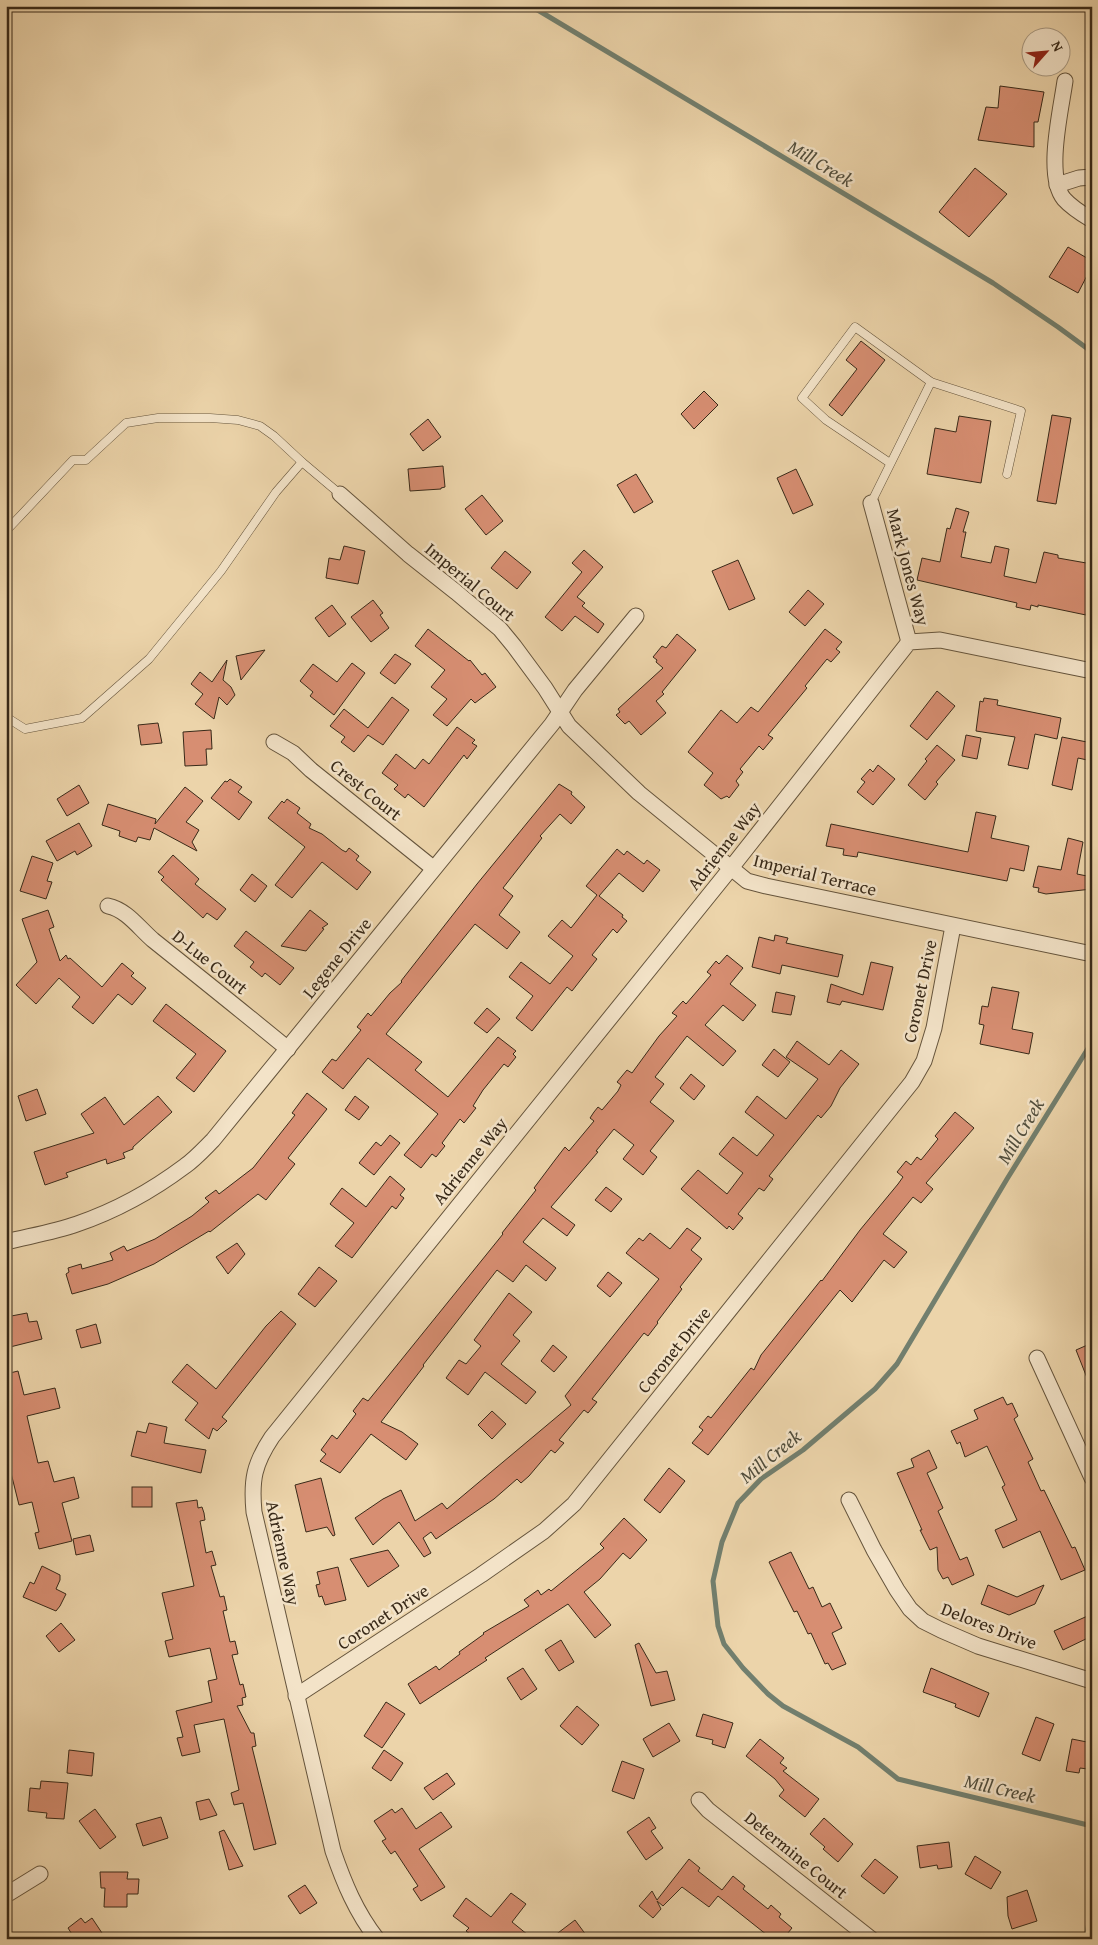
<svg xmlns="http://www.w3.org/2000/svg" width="1098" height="1945" font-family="'Gentium Book Plus',serif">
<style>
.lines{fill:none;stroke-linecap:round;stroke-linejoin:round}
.stream{stroke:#727f6e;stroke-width:5}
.building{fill:#d78e72;stroke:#382918}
.service-casing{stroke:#65543c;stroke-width:9}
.minor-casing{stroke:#65543c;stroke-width:17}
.service{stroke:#f3e3c8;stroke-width:8}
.minor{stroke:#f3e3c8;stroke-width:15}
.labels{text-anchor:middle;stroke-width:5;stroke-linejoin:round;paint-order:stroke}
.street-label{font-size:18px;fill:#382918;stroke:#f3e3c8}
.water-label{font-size:19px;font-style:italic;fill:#504d3c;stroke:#f3e3c8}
</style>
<rect width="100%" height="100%" fill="#ecd4aa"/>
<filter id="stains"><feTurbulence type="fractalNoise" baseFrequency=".004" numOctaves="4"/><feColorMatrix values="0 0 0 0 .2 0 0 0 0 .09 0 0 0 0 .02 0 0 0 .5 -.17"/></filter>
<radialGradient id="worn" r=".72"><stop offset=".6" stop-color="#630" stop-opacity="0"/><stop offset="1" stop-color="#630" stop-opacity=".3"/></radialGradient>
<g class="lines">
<!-- stream -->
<g class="stream">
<polyline points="531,6 993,283 1058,327 1092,352"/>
<polyline points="1092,1042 1007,1179 897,1364 875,1389 803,1450 761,1479 738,1503 722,1542 713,1581 718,1626 724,1644 743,1668 768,1694 783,1706 858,1747 898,1779 1092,1826"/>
<polyline points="1086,1939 1092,1905"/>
</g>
</g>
<!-- building -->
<g class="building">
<polygon points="1000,86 1044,92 1038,122 1034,122 1034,147 978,140 986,107 998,108"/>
<polygon points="975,168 1007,194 969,237 939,212"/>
<polygon points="1068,247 1092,261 1092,266 1078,293 1049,277"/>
<polygon points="861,341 885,360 842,416 829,405 857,369 846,360"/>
<polygon points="704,391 718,405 694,429 681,414"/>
<polygon points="1052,415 1071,418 1056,504 1037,501"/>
<polygon points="959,416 991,421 981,483 927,474 935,428 956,432"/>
<polygon points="428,419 441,437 423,451 410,434"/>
<polygon points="443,466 445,487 441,488 441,489 410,491 408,469"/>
<polygon points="796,469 813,505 793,514 777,478"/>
<polygon points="636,474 653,502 634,513 617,485"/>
<polygon points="482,495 503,521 486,535 465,509"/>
<polygon points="956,508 969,512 963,532 966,532 961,557 991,563 995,546 1009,549 1004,576 1036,583 1044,552 1058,555 1058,558 1092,564 1092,586 1086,615 1038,605 1038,607 1031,605 1030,610 1016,607 1017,603 917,580 922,558 940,562 947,528 950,529"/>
<polygon points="344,546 365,551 358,584 326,578 329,558 340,560"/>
<polygon points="584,550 603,567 577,597 585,603 582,606 604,624 598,633 575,616 562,631 545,617 582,572 572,563"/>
<polygon points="505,551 531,572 517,589 491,568"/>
<polygon points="738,560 755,599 729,610 712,571"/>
<polygon points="808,590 824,604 805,626 789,612"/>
<polygon points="373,600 383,613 380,615 389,628 371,642 351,617"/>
<polygon points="332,605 346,624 329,637 315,618"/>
<polygon points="428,629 469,661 470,660 482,675 485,673 496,687 475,703 471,699 447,726 433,715 447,699 431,687 445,670 415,646"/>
<polygon points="825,629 842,642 836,649 840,652 831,662 827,659 805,686 807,688 768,735 773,738 763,750 759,746 740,769 743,772 736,781 739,785 729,798 727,796 721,799 704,785 713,773 688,752 721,710 737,723 751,707 758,712"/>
<polygon points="677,634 696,650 662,692 664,694 656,701 666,713 641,735 629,721 625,724 616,715 620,712 618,709 663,668 656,662 657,660 653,657 662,646 666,648"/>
<polygon points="265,650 241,680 236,656"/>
<polygon points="395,654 411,664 395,684 380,673"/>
<polygon points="227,660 223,680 231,687 235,695 227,705 219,697 214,719 195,704 203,694 191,684 200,672 212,682"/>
<polygon points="352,663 365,673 334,715 310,696 313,692 300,681 313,664 337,682"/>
<polygon points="937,691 955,706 927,740 910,726"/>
<polygon points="392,697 409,710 383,745 368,735 354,752 341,742 345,737 330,726 344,709 368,728"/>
<polygon points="984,698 998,700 997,705 1061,718 1057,739 1035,734 1028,769 1008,765 1015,737 976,731 980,701 983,702"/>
<polygon points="158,723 162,743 141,745 138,725"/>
<polygon points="457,727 475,740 472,743 477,746 467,759 464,755 424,807 408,794 405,798 394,789 398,785 382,773 396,754 415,769 423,759 429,764"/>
<polygon points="211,730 212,749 206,749 207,765 185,766 183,732"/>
<polygon points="966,735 981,738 977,759 962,756"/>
<polygon points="1062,737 1092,743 1092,761 1078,758 1072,790 1052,785"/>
<polygon points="937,745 955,760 936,782 938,784 925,800 908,785 927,761 925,759"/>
<polygon points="878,765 895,779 873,805 857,792 865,782 861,779 870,769 873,772"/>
<polygon points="230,779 242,787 238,792 252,802 239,820 211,798 225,781 227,782"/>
<polygon points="559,784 572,792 571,794 585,807 571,824 560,814 540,836 542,838 503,888 513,896 499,915 520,932 507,949 475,924 386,1034 422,1062 415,1070 448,1097 498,1037 516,1051 513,1054 516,1057 508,1067 504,1064 483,1090 473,1106 476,1108 464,1123 460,1119 442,1143 445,1146 436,1157 432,1154 421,1168 404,1155 438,1114 368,1058 343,1089 322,1072 332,1059 336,1061 361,1030 357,1027 368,1013 371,1016 390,993 402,982 401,981 477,884"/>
<polygon points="79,785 89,803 67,816 57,799"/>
<polygon points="185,787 203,801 186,822 199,830 192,842 197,851 154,828 150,840 138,837 136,842 119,836 120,831 102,825 108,804 156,819 155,824"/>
<polygon points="287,799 300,808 297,813 311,824 309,828 322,834 342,850 346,852 349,848 359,856 356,860 371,872 357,890 322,862 292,898 275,885 305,847 268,818 282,801 284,803"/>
<polygon points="976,812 996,816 991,838 1029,846 1024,871 1010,868 1007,881 858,852 857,857 843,855 844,849 826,846 831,824 968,852"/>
<polygon points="79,823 92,846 77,855 75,851 57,861 46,841"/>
<polygon points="1068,838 1083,842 1077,874 1092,877 1092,889 1046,894 1038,892 1039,888 1033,887 1038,866 1061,870"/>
<polygon points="617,849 624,855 627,851 644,864 647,860 660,870 643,892 619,873 599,896 623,915 622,917 627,921 617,933 613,929 592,955 597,959 572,991 567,987 532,1031 516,1018 533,996 509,977 521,962 550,984 573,956 548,936 562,920 571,928 597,895 586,886"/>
<polygon points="173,855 199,879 195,884 226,909 217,920 207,913 203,918 161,880 164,877 158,872"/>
<polygon points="32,856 53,863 47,881 52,882 46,899 20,891"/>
<polygon points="252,874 267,886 255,902 240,890"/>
<polygon points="48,910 54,927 49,929 60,961 66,955 68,959 70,958 102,987 122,963 134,973 131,976 146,988 132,1005 118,994 93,1024 72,1007 80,997 59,978 36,1004 16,985 37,962 22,919"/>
<polygon points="310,910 328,924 322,928 324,929 306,951 281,946"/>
<polygon points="246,931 294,968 280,985 265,973 262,977 250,967 254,962 234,946"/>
<polygon points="775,935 788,938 786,943 843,955 838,977 782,965 780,974 752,967 759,937 774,941"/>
<polygon points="727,955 743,968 730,984 756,1005 743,1021 723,1005 705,1025 736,1051 723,1066 687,1036 655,1077 664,1084 650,1102 674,1121 650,1151 657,1157 643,1175 623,1159 634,1145 614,1129 596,1151 598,1152 551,1207 575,1225 567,1236 543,1218 523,1242 556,1268 546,1281 526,1265 513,1282 497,1270 423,1365 424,1366 381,1422 402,1432 418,1444 406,1460 371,1434 340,1473 320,1461 326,1454 321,1450 332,1435 337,1439 356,1414 353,1411 363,1398 368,1401 503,1234 502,1233 536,1190 534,1188 555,1160 565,1147 569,1151 594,1121 590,1118 594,1112 598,1107 602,1110 618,1091 621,1085 617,1082 627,1070 632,1073 659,1036 677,1016 672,1013 683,1001 686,1004 711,975 707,972 716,961 719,964"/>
<polygon points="871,962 893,967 883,1010 842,1001 840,1005 827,1002 831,984 863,995"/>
<polygon points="992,987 1019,992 1012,1029 1033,1033 1029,1054 980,1044 984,1025 979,1024 982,1006 988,1007"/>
<polygon points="776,992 795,996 791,1015 772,1012"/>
<polygon points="166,1004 226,1051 194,1092 176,1078 196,1054 153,1021"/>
<polygon points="487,1008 500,1019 487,1033 474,1023"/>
<polygon points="797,1041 829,1065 841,1050 859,1064 840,1088 831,1106 821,1118 818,1115 769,1176 773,1179 764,1191 759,1188 738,1214 743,1218 733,1230 729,1226 727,1229 681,1189 698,1170 727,1194 743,1173 719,1154 733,1137 757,1156 774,1135 745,1112 757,1096 786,1119 818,1079 786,1057"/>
<polygon points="774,1049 790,1062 778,1077 762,1065"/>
<polygon points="691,1074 705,1086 694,1100 680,1088"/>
<polygon points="37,1089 46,1114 26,1121 18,1096"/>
<polygon points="307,1093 327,1109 288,1158 295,1164 266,1200 258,1194 210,1232 209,1231 154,1264 108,1284 72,1294 66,1274 69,1272 68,1268 81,1264 82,1269 113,1260 110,1253 124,1246 127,1251 155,1239 192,1216 209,1202 205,1198 216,1190 219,1194 253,1168 295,1115 292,1113"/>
<polygon points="158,1096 172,1112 133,1147 133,1149 123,1153 125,1158 107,1164 106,1159 66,1173 68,1177 45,1185 34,1152 94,1133 81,1114 105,1097 124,1125"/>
<polygon points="355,1096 369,1107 359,1120 345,1110"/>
<polygon points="955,1112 974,1128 926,1183 933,1189 921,1203 913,1197 883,1234 907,1252 894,1268 884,1260 852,1302 840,1290 708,1455 692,1443 703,1430 699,1427 703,1422 708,1416 711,1418 751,1368 754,1370 761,1355 821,1280 822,1281 860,1230 898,1184 903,1177 897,1172 906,1161 911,1165 917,1157 921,1160 938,1139 935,1136"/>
<polygon points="390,1135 400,1143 374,1175 359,1163 376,1142 381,1146"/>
<polygon points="390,1176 405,1189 400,1195 404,1198 396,1209 392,1206 352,1258 335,1246 354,1223 330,1204 342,1188 366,1207"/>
<polygon points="606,1187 622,1199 611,1212 595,1200"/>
<polygon points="687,1228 701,1238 691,1250 702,1259 680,1287 682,1289 657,1322 658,1323 648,1336 644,1333 592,1399 597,1402 588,1413 584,1410 559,1440 564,1443 555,1453 551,1450 529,1476 521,1483 517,1479 494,1499 436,1539 431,1532 423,1538 431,1553 424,1557 399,1522 373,1545 355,1518 383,1499 401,1490 415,1521 442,1503 447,1509 571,1405 565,1396 659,1279 626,1253 639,1238 643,1241 650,1233 670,1249"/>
<polygon points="237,1243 245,1254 228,1274 216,1257"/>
<polygon points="319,1267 337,1281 315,1307 298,1294"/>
<polygon points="608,1272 622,1283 610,1297 597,1286"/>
<polygon points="509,1293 532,1312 513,1335 520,1341 501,1364 536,1392 526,1404 485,1372 468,1395 446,1378 459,1360 466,1364 481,1346 474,1340"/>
<polygon points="281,1311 296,1324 222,1417 227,1421 217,1431 213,1428 209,1439 185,1420 198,1403 172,1382 187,1364 216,1389 266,1326"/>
<polygon points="27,1313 29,1322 37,1321 42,1339 6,1348 6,1317"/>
<polygon points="96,1324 101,1343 81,1348 76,1330"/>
<polygon points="1092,1343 1092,1388 1091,1388 1076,1350"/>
<polygon points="553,1345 567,1357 554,1372 541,1361"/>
<polygon points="18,1371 24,1395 55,1388 60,1408 27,1416 38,1463 48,1461 54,1482 74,1477 79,1498 62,1503 72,1541 39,1549 35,1533 39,1532 32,1502 19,1505 6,1453 6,1374"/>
<polygon points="1003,1397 1007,1405 1012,1403 1018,1416 1014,1419 1033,1459 1028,1462 1041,1491 1044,1490 1072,1548 1075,1547 1085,1570 1061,1580 1040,1531 1003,1548 995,1530 1017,1520 1002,1487 1005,1485 987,1446 965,1457 960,1442 957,1444 951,1431 978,1419 974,1410"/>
<polygon points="492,1411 506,1424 492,1439 478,1425"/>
<polygon points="149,1423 167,1427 164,1443 206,1450 201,1473 131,1456 137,1431 146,1433"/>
<polygon points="929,1450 937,1468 927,1473 943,1508 938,1511 960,1560 967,1557 974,1575 952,1585 948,1577 943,1579 938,1570 937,1547 930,1550 920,1530 922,1530 897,1473 914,1467 911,1459"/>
<polygon points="669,1468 685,1481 660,1513 644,1500"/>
<polygon points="321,1478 335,1535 333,1536 327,1527 306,1532 295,1485"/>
<rect x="132" y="1487" width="20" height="20"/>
<polygon points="197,1500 198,1508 202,1507 204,1513 205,1520 200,1521 206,1553 212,1551 216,1565 211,1566 220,1597 224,1596 227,1610 223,1611 230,1642 235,1641 238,1654 232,1655 240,1685 243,1684 246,1697 242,1698 243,1705 237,1706 251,1733 254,1733 256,1746 252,1747 276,1844 254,1850 243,1803 234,1805 231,1793 239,1790 224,1719 194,1725 200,1752 182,1756 177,1738 183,1737 176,1711 212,1702 208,1681 217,1679 210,1648 169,1657 165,1641 173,1639 162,1593 194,1586 176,1503"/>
<polygon points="624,1518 647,1540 630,1559 623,1553 600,1579 584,1592 611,1625 595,1638 568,1604 485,1658 487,1660 420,1704 408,1684 436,1666 439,1670 460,1654 459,1652 484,1634 483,1633 529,1606 524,1600 538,1590 541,1595 549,1589 551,1591 604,1548 600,1544"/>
<polygon points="90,1535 94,1551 76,1555 73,1539"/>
<polygon points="388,1550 399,1566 368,1587 350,1559"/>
<polygon points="791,1552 809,1589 813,1587 822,1607 830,1603 842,1628 832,1633 846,1664 832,1670 828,1663 825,1664 811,1633 808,1634 797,1611 794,1612 769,1562"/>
<polygon points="42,1566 60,1575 60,1580 56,1589 66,1594 60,1606 56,1611 23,1597 30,1582 34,1584"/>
<polygon points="338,1567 346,1600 325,1605 322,1596 319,1597 316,1585 320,1584 317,1572"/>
<polygon points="988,1585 1017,1597 1044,1585 1035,1604 1009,1615 981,1604"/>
<polygon points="1092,1614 1092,1636 1063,1650 1054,1631"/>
<polygon points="61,1623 75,1640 59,1652 46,1636"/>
<polygon points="561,1640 574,1662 559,1671 545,1650"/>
<polygon points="639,1643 656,1673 667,1671 675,1700 651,1706 635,1645"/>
<polygon points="523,1668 537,1689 521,1700 507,1678"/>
<polygon points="931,1668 989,1693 979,1717 955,1707 956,1704 923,1692"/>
<polygon points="386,1702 405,1714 382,1748 364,1736"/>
<polygon points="577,1706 599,1725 582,1745 560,1726"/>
<polygon points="703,1714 733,1723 725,1748 712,1744 713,1740 696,1736"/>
<polygon points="1036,1717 1054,1724 1040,1761 1022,1754"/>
<polygon points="669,1723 680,1741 653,1757 643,1739"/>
<polygon points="760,1739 784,1758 780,1763 787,1768 783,1771 819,1799 805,1817 779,1796 784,1790 775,1779 746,1756"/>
<polygon points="1072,1739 1092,1743 1088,1769 1080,1768 1079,1773 1066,1771"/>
<polygon points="69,1750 94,1753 92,1776 67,1773"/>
<polygon points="384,1750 403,1763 391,1781 372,1768"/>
<polygon points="622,1761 644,1769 634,1799 612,1791"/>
<polygon points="447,1773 455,1784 433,1800 424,1788"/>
<polygon points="41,1781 68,1783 64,1819 46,1818 47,1813 28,1811 30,1788 40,1789"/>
<polygon points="209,1799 217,1815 200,1820 196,1802"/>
<polygon points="402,1808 416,1829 441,1812 452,1827 419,1849 445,1887 421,1901 413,1889 418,1886 395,1851 391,1854 382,1841 386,1839 374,1821 392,1809 395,1813"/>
<polygon points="95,1809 116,1837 100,1849 79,1821"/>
<polygon points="161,1817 168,1838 143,1846 136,1824"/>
<polygon points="649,1817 656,1828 651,1831 663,1848 646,1860 627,1832"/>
<polygon points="824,1818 853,1844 838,1862 823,1849 825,1847 810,1834"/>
<polygon points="224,1830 243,1866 229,1870 219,1832"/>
<polygon points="949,1842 952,1867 938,1869 937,1865 920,1868 917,1846"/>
<polygon points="975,1856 1001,1872 991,1889 965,1874"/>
<polygon points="689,1859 700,1868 698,1871 722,1890 733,1876 745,1886 743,1889 768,1909 771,1905 781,1914 779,1917 792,1928 783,1939 772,1939 718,1896 709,1907 682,1887 663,1906 657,1901 661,1909 653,1918 639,1906 652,1891 657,1900"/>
<polygon points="875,1859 898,1877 884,1894 861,1876"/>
<polygon points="100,1872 128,1872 127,1879 139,1879 138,1894 127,1894 127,1907 104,1907 105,1888 101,1888"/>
<polygon points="305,1885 317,1903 300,1914 288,1896"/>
<polygon points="1027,1890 1037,1921 1012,1929 1008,1916 1007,1897"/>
<polygon points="511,1893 526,1904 512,1922 533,1939 477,1939 466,1931 469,1928 453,1916 466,1898 491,1917"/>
<polygon points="81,1918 85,1923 92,1918 106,1939 75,1939 68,1928"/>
<polygon points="575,1920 589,1939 550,1939"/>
</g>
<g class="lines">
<defs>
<g id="service">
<polyline points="890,463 826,420 802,398 855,327 931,382 1021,411 1007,474"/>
<polyline points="871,503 931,382"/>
<polyline points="6,531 73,460 86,460 126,423 158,418 210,418 238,420 260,426 274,436 302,462"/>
<polyline points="6,717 25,729 82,718 149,659 221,571 276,492 302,462 340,494"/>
</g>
<g id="minor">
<path d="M 1065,81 C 1061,110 1045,176 1064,199 C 1072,208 1082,214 1092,220"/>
<polyline points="1057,185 1079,178 1092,177"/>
<polyline points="340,494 408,554 456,592 500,629 514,646 545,688 569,726 639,793 747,881 766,886 1092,954"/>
<polyline points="871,503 909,642"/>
<polyline points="274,742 293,753 311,770 433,868"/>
<path d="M 108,906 C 127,910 139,928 153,940 C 198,976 243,1012 288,1049"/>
<path d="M 6,1242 C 30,1236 54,1232 77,1224 C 115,1211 153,1190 185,1166 C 195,1159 204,1149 213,1140 L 552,724 L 575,690 L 636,616"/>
<polyline points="1037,1358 1092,1478"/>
<polyline points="849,1500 874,1550 897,1590 910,1609 923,1621 941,1630 978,1646 1092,1681"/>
<polyline points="296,1696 481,1575 544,1531 574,1504 912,1082 924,1061 934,1028 953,926"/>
<polyline points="699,1800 708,1810 871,1939"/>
<polyline points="6,1895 40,1874"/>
<path d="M 377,1939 C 356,1912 344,1883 333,1851 L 254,1512 C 251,1480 254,1464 272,1437 L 731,868 L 909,642 L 940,640 L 1092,671"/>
</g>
</defs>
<!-- service casing -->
<use href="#service" class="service-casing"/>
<!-- minor casing -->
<use href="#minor" class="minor-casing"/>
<!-- service -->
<use href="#service" class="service"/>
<!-- minor -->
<use href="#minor" class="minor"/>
</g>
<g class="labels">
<!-- street labels -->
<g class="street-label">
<text transform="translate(908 567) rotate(75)" y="6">Mark Jones Way</text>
<text transform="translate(470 582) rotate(40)" y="6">Imperial Court</text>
<text transform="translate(366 790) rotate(39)" y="6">Crest Court</text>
<text transform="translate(724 846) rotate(-52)" y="6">Adrienne Way</text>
<text transform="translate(815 875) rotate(14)" y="6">Imperial Terrace</text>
<text transform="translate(337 958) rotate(-51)" y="6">Legene Drive</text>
<text transform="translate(210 962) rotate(39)" y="6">D-Lue Court</text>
<text transform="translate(920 991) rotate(-78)" y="6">Coronet Drive</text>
<text transform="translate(470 1161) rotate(-51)" y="6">Adrienne Way</text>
<text transform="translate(674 1350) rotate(-51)" y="6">Coronet Drive</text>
<text transform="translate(283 1553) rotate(78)" y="6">Adrienne Way</text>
<text transform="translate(383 1617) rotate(-33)" y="6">Coronet Drive</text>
<text transform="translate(989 1626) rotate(21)" y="6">Delores Drive</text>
<text transform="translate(796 1855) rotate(39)" y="6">Determine Court</text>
</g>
<!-- water labels -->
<g class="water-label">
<text transform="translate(821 163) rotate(31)" y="7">Mill Creek</text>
<text transform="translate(1020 1131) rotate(-59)" y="7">Mill Creek</text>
<text transform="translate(770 1456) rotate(-39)" y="7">Mill Creek</text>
<text transform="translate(1000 1788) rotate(13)" y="7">Mill Creek</text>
</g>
</g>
<!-- margin -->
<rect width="1098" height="1945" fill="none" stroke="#ecd4aa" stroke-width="25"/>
<rect x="8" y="8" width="1083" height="1930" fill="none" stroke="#382918" stroke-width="2.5"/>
<rect x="12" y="12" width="1073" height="1920" fill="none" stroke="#382918"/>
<!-- north arrow -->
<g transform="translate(1046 52) rotate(63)"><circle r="24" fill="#f3e3c8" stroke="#a89982"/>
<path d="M0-4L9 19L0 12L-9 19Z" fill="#8f2418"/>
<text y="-8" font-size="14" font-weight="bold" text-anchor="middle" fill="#382918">N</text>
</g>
<rect width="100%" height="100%" filter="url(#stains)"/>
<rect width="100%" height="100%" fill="url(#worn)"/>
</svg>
